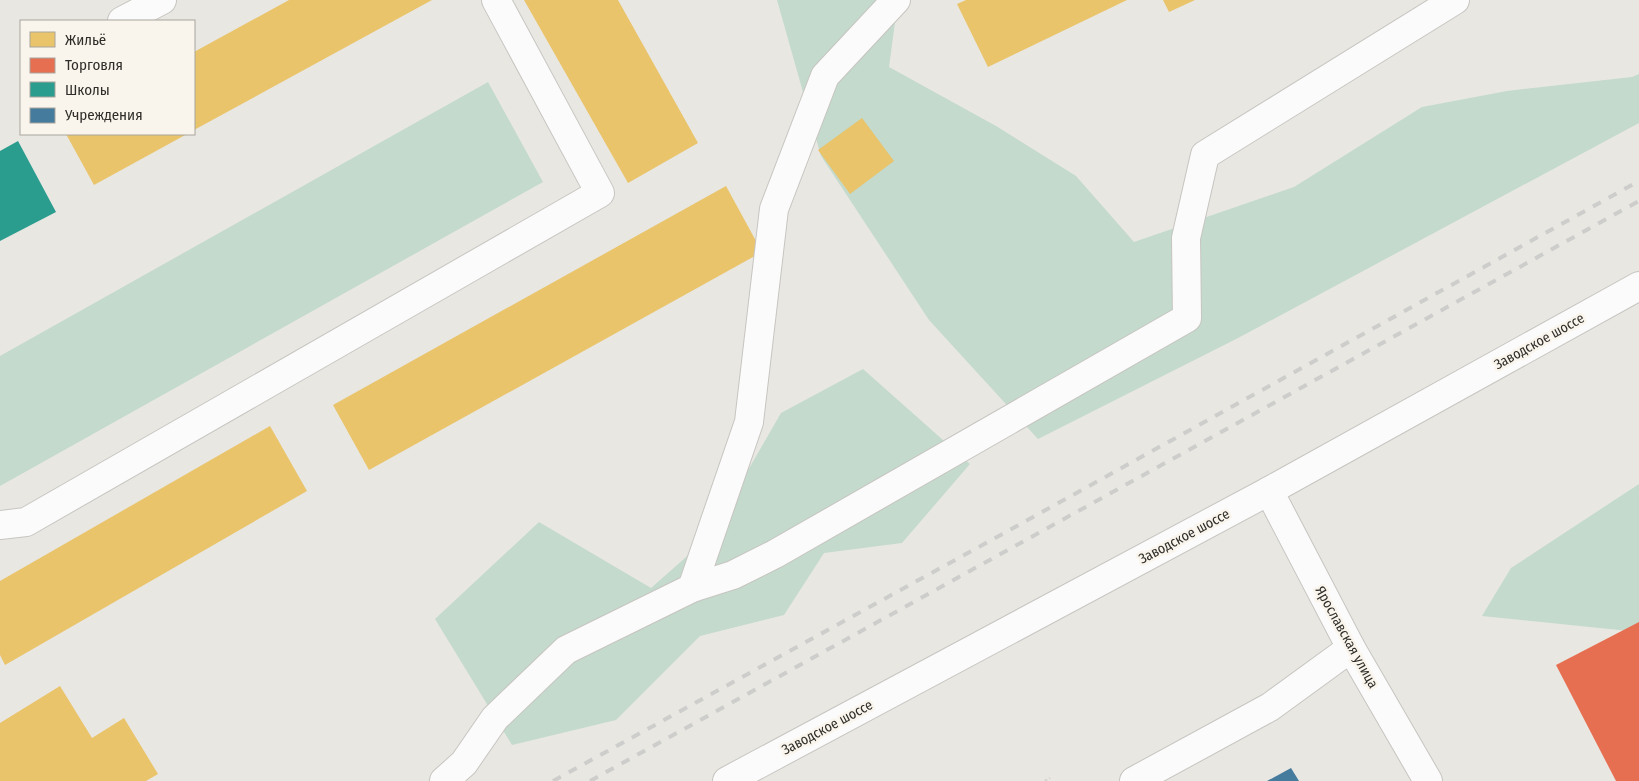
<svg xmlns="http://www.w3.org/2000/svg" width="1639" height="781" font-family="'Fira Sans Condensed',sans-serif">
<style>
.green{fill:#c3dacd}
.homes{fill:#e9c46a}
.shops{fill:#e76f51}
.schools{fill:#2a9d8f}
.public{fill:#457b9d}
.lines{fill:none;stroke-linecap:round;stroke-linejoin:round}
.minor-casing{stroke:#c7c5c1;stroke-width:30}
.major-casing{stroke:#c7c5c1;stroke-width:30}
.path{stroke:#d4d3d2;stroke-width:3;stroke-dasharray:2.5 2.5;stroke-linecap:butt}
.minor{stroke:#fcfbfb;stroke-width:28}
.major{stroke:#fcfbfb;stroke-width:28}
.rail{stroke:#cdcdcb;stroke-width:4;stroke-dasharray:9 9;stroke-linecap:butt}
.labels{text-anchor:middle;stroke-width:5;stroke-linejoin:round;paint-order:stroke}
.street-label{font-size:14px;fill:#2e2d29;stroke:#faf5ec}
</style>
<rect width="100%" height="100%" fill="#e9e7e2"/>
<!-- green -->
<g class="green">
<polygon points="777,0 898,0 889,67 996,126 1076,176 1134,242 1294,187 1422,107 1507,91 1632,77 1639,74 1639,123 1240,337 1038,439 929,320 821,156"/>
<polygon points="488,82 543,182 0,486 0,356"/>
<polygon points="863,369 970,464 902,543 824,553 784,615 700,636 616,720 512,745 435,619 539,522 651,588 710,536 781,413"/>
<polygon points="1639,484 1639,626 1629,631 1482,616 1511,568"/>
</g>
<!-- homes -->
<g class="homes">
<polygon points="289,0 432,0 194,130 194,52"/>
<polygon points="524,0 618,0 698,143 628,183"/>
<polygon points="966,0 1127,0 988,67 957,4"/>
<polygon points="1163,0 1195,0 1169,12"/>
<polygon points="862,118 894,161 850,194 818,150"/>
<polygon points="66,134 187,134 94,185"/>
<polygon points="726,186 762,252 369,470 333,405"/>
<polygon points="270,426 307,491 5,665 0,655 0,581"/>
<polygon points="60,686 92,738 124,718 158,774 146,781 0,781 0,723"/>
</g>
<!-- shops -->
<polygon class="shops" points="1639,622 1639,781 1616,781 1556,665"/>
<!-- schools -->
<polygon class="schools" points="18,141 56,212 0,241 0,151"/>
<!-- public -->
<polygon class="public" points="1291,768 1299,781 1267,781"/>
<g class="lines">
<defs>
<g id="minor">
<polyline points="122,21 162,0"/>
<polyline points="1269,491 1351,648 1428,781"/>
<polyline points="0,525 26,522 600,193 496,0"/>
<polyline points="692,588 749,422 774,209 825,76 896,0"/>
<polyline points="444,781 464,763 495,718 566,650 692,588 733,575 775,554 1187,318 1186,238 1205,155 1455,0"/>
<polyline points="1134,781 1270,707 1351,648"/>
</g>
<polyline id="major" points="727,781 1269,491 1639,286"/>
</defs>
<!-- minor casing -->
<use href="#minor" class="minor-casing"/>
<!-- major casing -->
<use href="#major" class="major-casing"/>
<!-- path -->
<polyline class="path" points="1045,781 1050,778"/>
<!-- minor -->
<use href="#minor" class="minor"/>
<!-- major -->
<use href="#major" class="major"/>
<!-- rail -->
<g class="rail">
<polyline points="553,781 997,537 1639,181"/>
<polyline points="590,781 1639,201"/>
</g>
</g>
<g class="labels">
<!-- street labels -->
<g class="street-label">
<text transform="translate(1539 341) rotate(-29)" y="5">Заводское шоссе</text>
<text transform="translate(1184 536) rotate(-28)" y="5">Заводское шоссе</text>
<text transform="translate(1347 637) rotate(61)" y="5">Ярославская улица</text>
<text transform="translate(827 727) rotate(-28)" y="5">Заводское шоссе</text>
</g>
</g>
<!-- legend -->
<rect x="20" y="20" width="175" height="115" fill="#faf5ec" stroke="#a8a59e"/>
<rect x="30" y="32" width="25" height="15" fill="#e9c46a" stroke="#a8a59e"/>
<text x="65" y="45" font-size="15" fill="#2e2d29">Жильё</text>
<rect x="30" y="58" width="25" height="15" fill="#e76f51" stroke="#a8a59e"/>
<text x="65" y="70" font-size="15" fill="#2e2d29">Торговля</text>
<rect x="30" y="82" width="25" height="15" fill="#2a9d8f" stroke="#a8a59e"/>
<text x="65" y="95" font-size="15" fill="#2e2d29">Школы</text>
<rect x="30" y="108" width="25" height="15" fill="#457b9d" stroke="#a8a59e"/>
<text x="65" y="120" font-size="15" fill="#2e2d29">Учреждения</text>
</svg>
